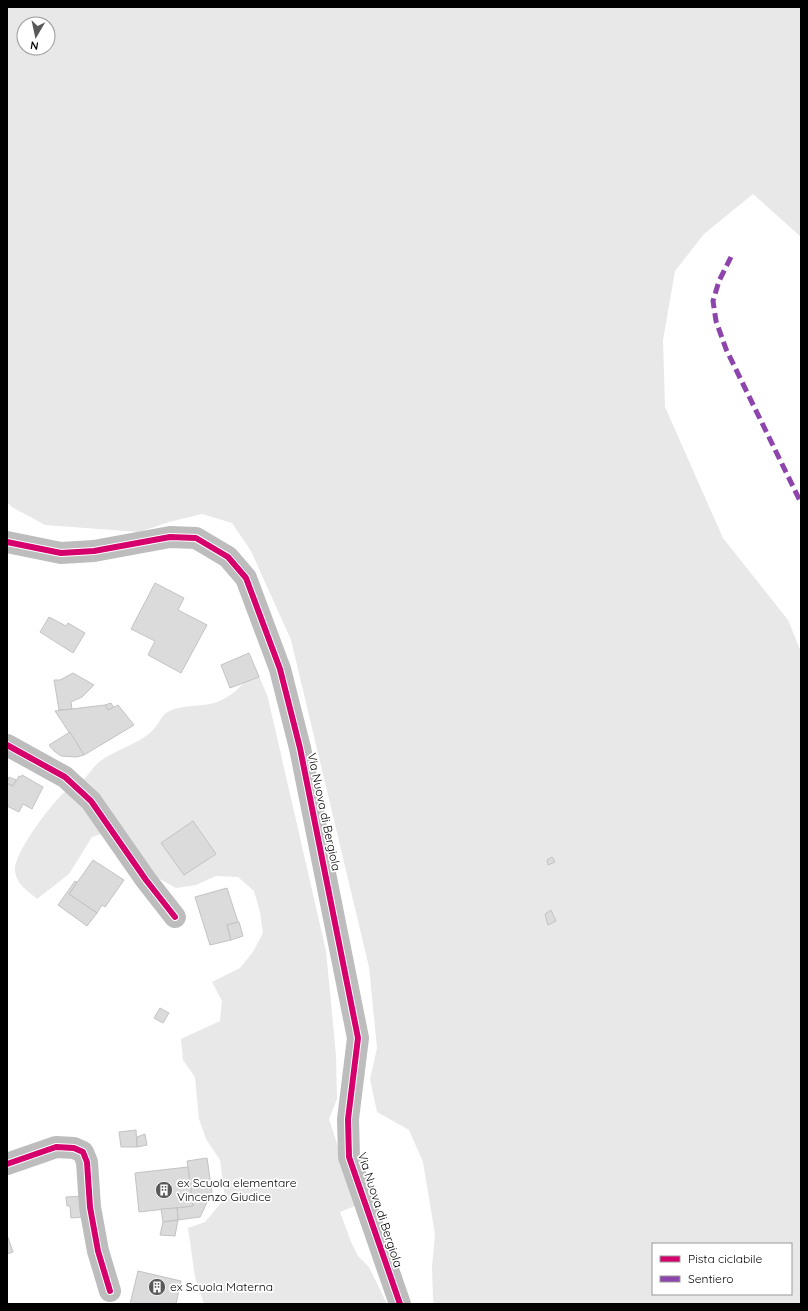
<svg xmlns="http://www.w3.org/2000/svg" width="808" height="1311" font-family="Quicksand,sans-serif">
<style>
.green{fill:#e8e8e8;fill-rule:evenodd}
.building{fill:#dbdbdb;stroke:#c3c3c3}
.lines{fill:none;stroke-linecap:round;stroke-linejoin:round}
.street{stroke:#bdbdbd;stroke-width:22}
.quiet{stroke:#8e44ad;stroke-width:5;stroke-dasharray:10 5;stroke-linecap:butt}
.cycleway-casing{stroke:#fff;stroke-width:8}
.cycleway{stroke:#d6006c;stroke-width:6}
.labels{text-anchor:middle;stroke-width:3.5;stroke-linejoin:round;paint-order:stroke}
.street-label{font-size:12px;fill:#000;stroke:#fff}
.poi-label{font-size:12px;fill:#000;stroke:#fff;text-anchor:start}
</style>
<rect width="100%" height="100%" fill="#fff"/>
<!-- green -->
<g class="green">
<path d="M 7,7 L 801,7 L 801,237 L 753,194 L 704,234 L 675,271 L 663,340 L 665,407 L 723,538 L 788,620 L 801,652 L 801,1304 L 434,1304 L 433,1299 L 432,1267 L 435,1234 L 423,1162 L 409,1130 L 377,1112 L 370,1079 L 377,1048 L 369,967 L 291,640 L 251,551 L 232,523 L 202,514 L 169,522 L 139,532 L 45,525 L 12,507 L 7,502 ZM 24,24 L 48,24 L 48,48 L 24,48 ZM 653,1244 L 791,1244 L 791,1294 L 653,1294 Z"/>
<path d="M 256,668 L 268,698 L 326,951 L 336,1055 L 337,1099 L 329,1119 L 351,1187 L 355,1206 L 340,1212 L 351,1242 L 358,1256 L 369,1267 L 387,1304 L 204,1304 L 195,1277 L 188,1228 L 205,1222 L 225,1198 L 220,1160 L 206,1139 L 199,1119 L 195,1077 L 183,1060 L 181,1039 L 220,1021 L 222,1001 L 212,982 L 240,968 L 253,952 L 263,933 L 260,912 L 254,891 L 238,877 L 216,876 L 196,885 L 176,888 L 156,877 L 113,830 L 92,837 L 69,874 L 37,899 C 28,891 17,885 15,872 C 12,855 53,801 67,790 C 73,785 79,783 85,778 C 90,773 93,767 99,762 C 116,749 138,745 153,730 C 158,725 161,717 166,713 C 176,706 193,706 204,705 C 229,702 242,686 256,668 Z"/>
</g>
<!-- building -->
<g class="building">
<polygon points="155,583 184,598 178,610 207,625 181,673 148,655 155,641 131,629"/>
<polygon points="49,617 66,626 68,623 85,633 73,653 40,632"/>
<polygon points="249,653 259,677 230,688 221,665"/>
<polygon points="73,673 94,685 82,697 71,702 72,709 59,710 54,680 60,680"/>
<polygon points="111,703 114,708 108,710 105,705"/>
<polygon points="105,705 108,710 118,705 134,725 84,755 55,711"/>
<polygon points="70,732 84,755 76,757 61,756 54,751 49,745"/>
<polygon points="22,775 43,787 32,809 23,804 19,812 7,806 7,783 13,786 19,776 21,777"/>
<polygon points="9,777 16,780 13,786 7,783"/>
<polygon points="193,821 216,854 184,875 161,843"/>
<polygon points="552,857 555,862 548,865 547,860"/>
<polygon points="93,860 124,880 105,907 102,905 97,913 69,894"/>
<polygon points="75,881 77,882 69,894 97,913 87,926 58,905"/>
<polygon points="227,888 238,922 227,925 231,940 210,945 195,897"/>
<polygon points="551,910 556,921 548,925 545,914"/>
<polygon points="238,922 239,922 243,936 231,940 227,925"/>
<polygon points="160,1008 169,1013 163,1023 154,1018"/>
<polygon points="136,1130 137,1147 121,1147 119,1132"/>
<polygon points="145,1134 147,1145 137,1147 137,1137"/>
<polygon points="207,1158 212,1192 200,1217 178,1220 177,1208 193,1206 187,1161"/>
<polygon points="188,1167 193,1206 139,1212 135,1173"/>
<polygon points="83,1196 84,1217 71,1218 70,1206 67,1206 66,1197"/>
<polygon points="177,1208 178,1220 163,1222 161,1209"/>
<polygon points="178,1220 175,1236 160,1235 163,1222"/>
<polygon points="7,1235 13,1252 7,1254"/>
<polygon points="138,1271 181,1281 176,1304 130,1304"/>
</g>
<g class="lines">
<!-- street -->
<g class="street">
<polyline points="7,542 61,553 94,551 170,537 196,538 228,557 246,578 280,669 300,748 358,1038 348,1119 349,1157 400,1304"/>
<polyline points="7,745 65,777 91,801 146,880 175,917"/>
<polyline points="7,1164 56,1147 74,1148 83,1152 87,1162 90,1207 98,1251 110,1291"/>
</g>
<!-- quiet -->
<polyline class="quiet" points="731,257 719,281 713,301 716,321 726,349 801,503"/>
<defs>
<g id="cycleway">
<polyline points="7,542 61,553 94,551 170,537 196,538 228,557 246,578 280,669 300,748 358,1038 348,1119 349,1157 400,1304"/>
<polyline points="7,745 65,777 91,801 146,880 175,917"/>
<polyline points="7,1164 56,1147 74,1148 83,1152 87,1162 90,1207 98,1251 110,1291"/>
</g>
</defs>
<!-- cycleway casing -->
<use href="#cycleway" class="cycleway-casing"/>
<!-- cycleway -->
<use href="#cycleway" class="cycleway"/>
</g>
<!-- icons -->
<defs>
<symbol id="building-disc" viewBox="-11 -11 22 22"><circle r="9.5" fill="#595959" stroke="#fff"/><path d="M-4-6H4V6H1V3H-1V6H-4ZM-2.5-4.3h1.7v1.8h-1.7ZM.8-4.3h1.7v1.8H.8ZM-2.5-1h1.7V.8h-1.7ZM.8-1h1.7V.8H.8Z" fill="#fff"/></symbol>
</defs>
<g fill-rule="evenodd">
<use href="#building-disc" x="154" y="1180" width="20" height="20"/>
<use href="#building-disc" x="147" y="1277" width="20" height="20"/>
</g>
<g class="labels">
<!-- street labels -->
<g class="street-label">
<text transform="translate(324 812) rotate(78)" y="4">Via Nuova di Bergiola</text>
<text transform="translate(380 1210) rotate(72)" y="4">Via Nuova di Bergiola</text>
</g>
<!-- poi labels -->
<g class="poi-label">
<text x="177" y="1187">ex Scuola elementare<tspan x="177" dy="14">Vincenzo Giudice</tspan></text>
<text x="170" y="1291">ex Scuola Materna</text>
</g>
</g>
<!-- border -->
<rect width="808" height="1311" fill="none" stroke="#000000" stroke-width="16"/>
<!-- legend -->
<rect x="652" y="1243" width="140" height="52" fill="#ffffff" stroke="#999999"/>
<rect x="660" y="1256" width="20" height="6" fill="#d6006c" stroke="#999999"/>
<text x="688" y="1263" font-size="12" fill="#000000">Pista ciclabile</text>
<rect x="660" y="1276" width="20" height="6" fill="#8e44ad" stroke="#999999"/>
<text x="688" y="1283" font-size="12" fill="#000000">Sentiero</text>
<!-- north arrow -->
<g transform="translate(36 36) rotate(189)"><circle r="19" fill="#ffffff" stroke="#999999"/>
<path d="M0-3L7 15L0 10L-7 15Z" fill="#595959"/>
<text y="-6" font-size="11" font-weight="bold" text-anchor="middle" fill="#000000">N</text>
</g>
</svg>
